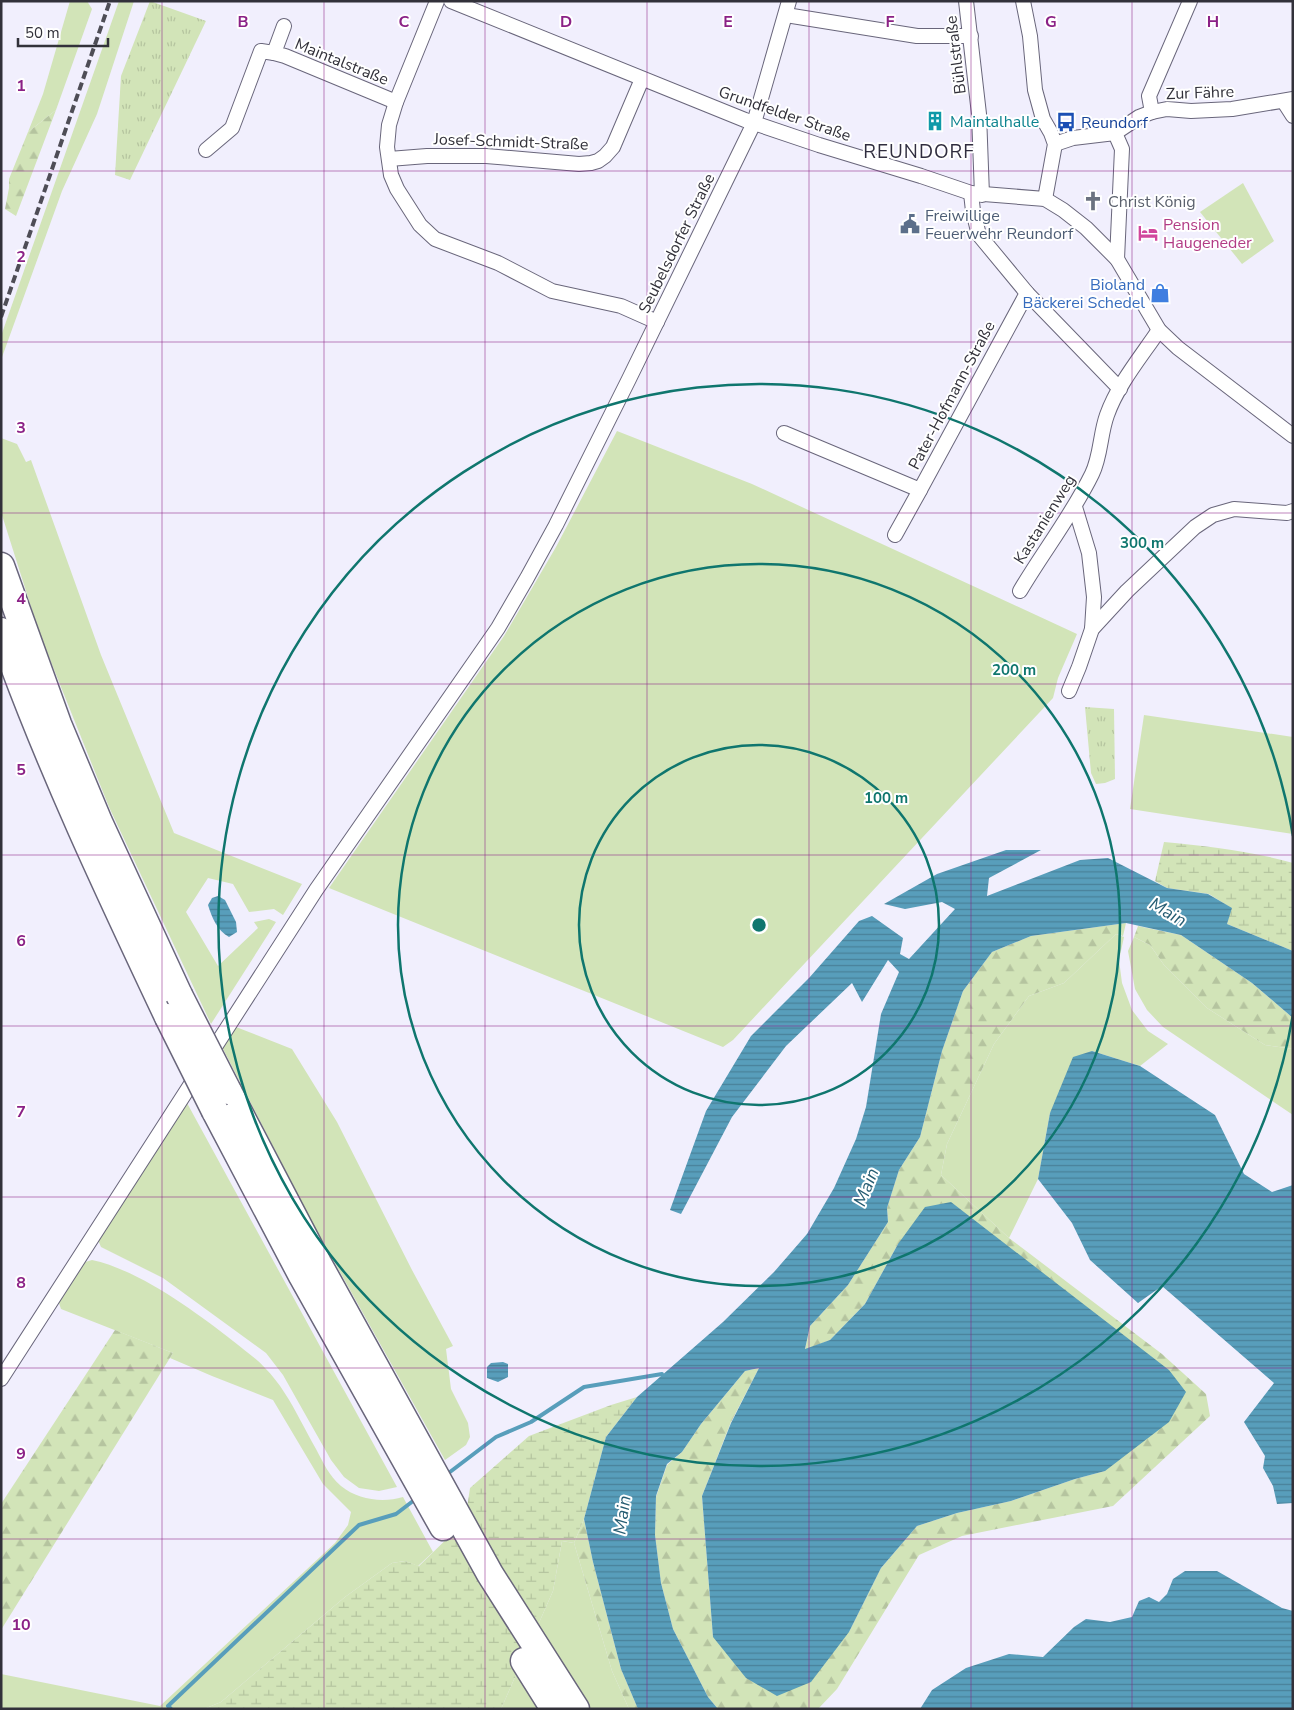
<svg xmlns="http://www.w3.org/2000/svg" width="1294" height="1710" font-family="'Nunito Sans',sans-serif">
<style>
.grass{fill:#d2e4b8}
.forest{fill:url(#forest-firs)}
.wetland{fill:url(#wetland-marsh)}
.park{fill:url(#park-tufts)}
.water{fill:url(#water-rules)}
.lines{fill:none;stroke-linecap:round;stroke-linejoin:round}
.stream{stroke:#589ebb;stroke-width:4}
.street-casing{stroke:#69667b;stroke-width:16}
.highway-casing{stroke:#69667b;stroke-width:29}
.street{stroke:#fff;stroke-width:14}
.highway{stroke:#fff;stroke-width:26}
.rail{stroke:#4e4d56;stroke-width:4;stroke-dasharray:8 4;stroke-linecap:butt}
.highway-bridge-casing{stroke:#69667b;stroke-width:29;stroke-linecap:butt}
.highway-bridge{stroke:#fff;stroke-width:26}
.grid{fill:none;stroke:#8b2186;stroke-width:1;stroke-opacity:0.55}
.ring{fill:none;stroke:#0f766e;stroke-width:2.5}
.labels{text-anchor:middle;stroke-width:4;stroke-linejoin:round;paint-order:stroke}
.street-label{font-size:16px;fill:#32313a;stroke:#fff}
.culture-label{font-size:16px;fill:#0d838f;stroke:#fff;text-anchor:start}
.transit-label{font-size:16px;fill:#164399;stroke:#fff;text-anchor:start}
.worship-label{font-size:16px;fill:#5b616d;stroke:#fff;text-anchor:start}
.service-label{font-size:16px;fill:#4e5e75;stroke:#fff;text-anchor:start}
.hotel-label{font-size:16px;fill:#b23c85;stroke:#fff;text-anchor:start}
.shop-label{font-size:16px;fill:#366cbe;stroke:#fff;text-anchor:end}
.water-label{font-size:18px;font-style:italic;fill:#265d73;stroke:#fff}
.quarter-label{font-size:19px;letter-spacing:1px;fill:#302d3f;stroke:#fff}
.grid-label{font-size:16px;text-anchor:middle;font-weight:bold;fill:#8b2186;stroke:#fff;stroke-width:4;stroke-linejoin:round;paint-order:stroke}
.centre{fill:#0f766e;stroke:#fff;stroke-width:2.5}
.ring-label{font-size:15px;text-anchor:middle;font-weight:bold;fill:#0f766e;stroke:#fff;stroke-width:4;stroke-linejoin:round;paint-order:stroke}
</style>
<defs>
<pattern id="forest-firs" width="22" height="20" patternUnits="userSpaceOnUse" patternTransform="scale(1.25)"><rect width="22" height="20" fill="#d2e4b8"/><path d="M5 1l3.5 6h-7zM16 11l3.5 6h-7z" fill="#b5c49f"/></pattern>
<pattern id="wetland-marsh" width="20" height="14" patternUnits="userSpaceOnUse" patternTransform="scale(1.25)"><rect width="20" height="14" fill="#d2e4b8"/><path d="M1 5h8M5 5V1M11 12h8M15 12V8" fill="none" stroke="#b5c49f"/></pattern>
<pattern id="park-tufts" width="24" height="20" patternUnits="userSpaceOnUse" patternTransform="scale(1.25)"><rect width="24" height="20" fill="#d2e4b8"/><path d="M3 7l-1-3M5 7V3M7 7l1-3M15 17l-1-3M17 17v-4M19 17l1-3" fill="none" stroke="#b5c49f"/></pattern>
<pattern id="water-rules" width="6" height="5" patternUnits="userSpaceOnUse" patternTransform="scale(1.25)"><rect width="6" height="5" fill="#589ebb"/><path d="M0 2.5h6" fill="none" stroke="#498199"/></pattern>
</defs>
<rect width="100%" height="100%" fill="#f1effd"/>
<!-- grass -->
<g class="grass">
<polygon points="70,1 87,1 92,9 56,110 28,132 43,94"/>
<polygon points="119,1 134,1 97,114 62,191 1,360 1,336"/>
<polygon points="1243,183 1274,241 1242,264 1200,212"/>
<polygon points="617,431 752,484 1077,634 1058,678 1053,698 733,1040 723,1047 329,888 504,636 556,547"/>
<polygon points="1,438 17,444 26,462 31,460 101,655 174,833 302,884 283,915 274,909 249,912 233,884 208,878 186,912 218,966 258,928 254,922 269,919 276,922 211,1024 109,807 39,632 1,512"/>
<polygon points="1144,715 1293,737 1293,834 1130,809"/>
<polygon points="1116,934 1124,937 1119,960 1122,983 1132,1010 1148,1031 1168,1044 1140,1066 1092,1051 1050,1113 1038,1179 1009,1238 941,1175 947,1144 994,1044 1029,996 1064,983"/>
<polygon points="1134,937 1150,945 1164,965 1207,1008 1265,1045 1293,1049 1293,1115 1163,1027 1147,1010 1135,989 1128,951"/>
<polygon points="236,1027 292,1049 337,1122 412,1270 453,1346 446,1349 451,1389 468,1423 470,1437 466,1445 445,1460 312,1222 221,1045"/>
<polygon points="186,1101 193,1114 397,1487 379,1491 359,1488 344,1477 331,1460 283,1375 266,1353 163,1278 101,1247 98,1240"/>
<path d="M 92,1260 C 139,1270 196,1312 233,1341 C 244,1350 256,1358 265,1368 C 272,1375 279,1384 284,1392 C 296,1410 305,1430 316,1449 C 323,1462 329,1476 341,1486 C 358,1500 383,1503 403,1497 L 433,1552 L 418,1566 L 405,1561 L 392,1563 L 345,1597 L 221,1702 L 204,1709 L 1,1709 L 1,1674 L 160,1706 L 335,1543 L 348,1525 L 351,1512 L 323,1484 L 273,1400 L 212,1376 L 170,1358 L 173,1353 L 61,1309 L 58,1300 L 82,1263 Z"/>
<polygon points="562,1541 574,1543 612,1671 629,1709 501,1709 553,1591"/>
</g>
<!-- forest -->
<g class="forest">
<polygon points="56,110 16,216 5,209 9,188 9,179 28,132"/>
<polygon points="1126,923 1123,936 1116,934 1064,983 1029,996 994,1044 947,1144 941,1175 1009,1238 1162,1354 1206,1394 1210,1416 1113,1506 962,1536 919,1555 837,1689 818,1709 718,1709 708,1697 673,1629 661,1583 655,1535 656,1497 667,1465 682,1452 701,1424 745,1371 759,1368 731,1422 702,1496 713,1637 849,1632 881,1568 917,1526 957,1513 1011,1501 1075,1479 1105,1471 898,1244 865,1304 830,1340 805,1350 810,1326 848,1285 888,1222 887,1208 899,1170 920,1137 942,1051 963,991 992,952 1031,936"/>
<polygon points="1138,926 1181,935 1252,983 1293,1018 1293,1049 1265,1045 1207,1008 1164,965 1150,945 1134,937"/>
<polygon points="115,1330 173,1353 1,1630 1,1504"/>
<polygon points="584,1519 593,1562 621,1669 638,1709 629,1709 612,1671 574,1543"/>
</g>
<!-- wetland -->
<g class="wetland">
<path d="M 1164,842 C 1207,846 1251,851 1293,863 L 1293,951 L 1227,924 L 1231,908 L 1209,894 L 1167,888 L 1155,881 Z"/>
<polygon points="637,1397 606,1437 584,1519 574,1543 562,1541 553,1591 501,1709 204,1709 221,1702 345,1597 392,1563 405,1561 419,1566 465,1521 470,1488 529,1436 611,1405"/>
</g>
<!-- park -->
<g class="park">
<polygon points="150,1 206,21 130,180 115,175 121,76"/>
<polygon points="1085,707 1114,709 1115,779 1105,783 1096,784 1091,773"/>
</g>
<!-- water -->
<g class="water">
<polygon points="1006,850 1041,850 989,878 987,896 1080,860 1108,858 1167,888 1208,894 1232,908 1227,924 1293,951 1293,1018 1252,983 1181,935 1126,923 1031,936 992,952 963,991 942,1051 920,1137 899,1170 887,1208 888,1222 848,1285 810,1326 805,1349 830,1340 865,1304 898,1244 925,1207 951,1202 1169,1370 1186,1392 1169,1422 1105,1471 1075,1479 1011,1501 957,1513 917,1526 881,1568 849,1632 811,1682 777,1696 746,1678 713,1637 702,1496 731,1423 759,1368 745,1371 701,1424 682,1452 667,1464 656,1496 655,1535 661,1583 673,1629 708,1697 718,1709 638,1709 621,1669 593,1562 584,1519 606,1437 637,1397 723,1322 774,1272 807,1234 834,1188 856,1139 866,1107 881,1014 899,972 888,960 862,1002 852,983 786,1046 732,1117 681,1214 670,1210 706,1111 751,1036 809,978 859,921 872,916 903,938 900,954 909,959 955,909 942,902 905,909 884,904 937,874"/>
<path d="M 218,896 L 225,900 L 236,922 L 237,932 L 229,937 C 217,930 212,918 208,905 L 212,898 Z"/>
<polygon points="1092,1051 1140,1066 1215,1115 1244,1174 1272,1192 1293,1185 1293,1503 1277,1504 1273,1486 1263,1468 1265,1456 1244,1422 1274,1383 1162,1286 1138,1303 1090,1260 1072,1223 1038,1179 1050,1113 1073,1057"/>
<polygon points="503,1362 508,1364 508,1377 498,1382 487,1378 487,1367 491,1363"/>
<polygon points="1185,1571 1217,1571 1282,1608 1293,1611 1293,1709 920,1709 932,1690 966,1668 1009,1654 1043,1657 1074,1627 1086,1619 1110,1622 1132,1617 1139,1601 1149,1597 1159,1602 1167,1594 1173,1579"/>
</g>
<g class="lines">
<!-- stream -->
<g class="stream">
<polyline points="446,1475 496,1437 531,1422 584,1387 662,1374"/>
<polyline points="171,1709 168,1706 359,1525 396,1514 417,1498"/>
</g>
<defs>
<g id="street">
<polyline points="437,1 396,102 389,125 387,147 391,175 397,189 420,225 435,239 498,263 552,291 621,306 657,322"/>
<polyline points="451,1 745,120 819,145 921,176 971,193 1045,199 1063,210 1086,228 1117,259 1159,330 1178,348 1293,436"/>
<polyline points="966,1 979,114 982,195"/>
<polyline points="1023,1 1030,36 1035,90 1043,119 1051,133 1055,144 1045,199"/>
<polyline points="786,15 917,36 971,36"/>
<polyline points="284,26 274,53 285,56 396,102"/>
<polyline points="1284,102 1293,116"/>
<polyline points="1152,112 1149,96 1190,1"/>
<polyline points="1115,133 1122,149 1117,259"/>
<polyline points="1055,144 1073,138 1115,133 1139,117 1152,112 1167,109 1191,111 1232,109 1293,99"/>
<polyline points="206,150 232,128 261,51 274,53"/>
<polyline points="389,159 427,156 486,156 579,164 591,163 598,161 605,156 613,147 642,79"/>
<polyline points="971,193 973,211 979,235 1027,293 1120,389"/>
<polyline points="784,433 920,490 1027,293"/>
<polyline points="1075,507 1089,553 1094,597 1092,629"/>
<polyline points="895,535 920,490"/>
<path d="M 1020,591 C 1043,552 1072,515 1092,474 C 1101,456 1100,434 1107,415 C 1118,384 1141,357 1159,330"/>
<polyline points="1069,691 1079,667 1092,629 1127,591 1195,527 1213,515 1234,509 1287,513 1293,511"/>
<polyline points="1,1379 316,890 498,628 527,578 556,525 629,379 754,123 789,1"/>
</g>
<g id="highway">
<polyline points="1,566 58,724 99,822 179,995"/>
<path d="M 1,631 C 48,763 108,890 168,1017"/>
<polyline points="228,1091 318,1263 490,1574 576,1709"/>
<polyline points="215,1111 302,1276 443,1527"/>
<polyline points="524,1661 554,1709"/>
</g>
</defs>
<!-- street casing -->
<use href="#street" class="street-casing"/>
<!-- highway casing -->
<use href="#highway" class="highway-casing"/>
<!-- street -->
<use href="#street" class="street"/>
<!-- highway -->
<use href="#highway" class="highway"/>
<!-- rail -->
<polyline class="rail" points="1,317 110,1"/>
<defs>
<g id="highway-bridge">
<polyline points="179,995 228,1091"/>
<polyline points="168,1017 215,1111"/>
</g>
</defs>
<!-- highway-bridge casing -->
<use href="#highway-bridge" class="highway-bridge-casing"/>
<!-- highway-bridge -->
<use href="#highway-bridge" class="highway-bridge"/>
</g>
<!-- grid -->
<path class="grid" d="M 162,1 L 162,1709M 324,1 L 324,1709M 485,1 L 485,1709M 647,1 L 647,1709M 809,1 L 809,1709M 971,1 L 971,1709M 1132,1 L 1132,1709M 1,171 L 1293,171M 1,342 L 1293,342M 1,513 L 1293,513M 1,684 L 1293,684M 1,855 L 1293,855M 1,1026 L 1293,1026M 1,1197 L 1293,1197M 1,1368 L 1293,1368M 1,1539 L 1293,1539"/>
<!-- distance rings -->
<g class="ring">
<circle cx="759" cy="925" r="180"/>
<circle cx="759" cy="925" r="361"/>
<path d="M1293 1014A541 541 0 1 1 1293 836"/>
</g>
<!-- icons -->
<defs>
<symbol id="building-bare" viewBox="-9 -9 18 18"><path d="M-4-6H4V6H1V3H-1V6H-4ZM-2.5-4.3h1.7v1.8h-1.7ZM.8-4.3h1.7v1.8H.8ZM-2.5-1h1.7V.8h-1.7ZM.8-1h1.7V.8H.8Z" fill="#0f9aa8" stroke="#fff" stroke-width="2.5" paint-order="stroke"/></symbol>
<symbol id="bus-bare" viewBox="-9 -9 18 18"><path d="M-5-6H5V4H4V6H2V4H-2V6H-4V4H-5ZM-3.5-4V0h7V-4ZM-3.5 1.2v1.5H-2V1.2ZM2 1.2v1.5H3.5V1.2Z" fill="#1a4fb4" stroke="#fff" stroke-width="2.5" paint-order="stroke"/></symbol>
<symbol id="church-bare" viewBox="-9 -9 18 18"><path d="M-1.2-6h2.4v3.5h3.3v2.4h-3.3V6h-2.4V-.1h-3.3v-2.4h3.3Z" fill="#6b7280" stroke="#fff" stroke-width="2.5" paint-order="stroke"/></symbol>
<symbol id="civic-bare" viewBox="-9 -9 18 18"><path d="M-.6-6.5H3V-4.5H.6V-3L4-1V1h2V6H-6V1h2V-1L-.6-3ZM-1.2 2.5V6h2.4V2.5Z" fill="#5c6f8a" stroke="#fff" stroke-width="2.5" paint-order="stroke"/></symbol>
<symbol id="hotel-bare" viewBox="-9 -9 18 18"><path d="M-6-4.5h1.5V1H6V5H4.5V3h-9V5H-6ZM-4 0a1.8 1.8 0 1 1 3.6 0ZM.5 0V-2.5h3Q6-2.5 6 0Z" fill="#d1479c" stroke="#fff" stroke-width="2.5" paint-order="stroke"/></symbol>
<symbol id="shop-bare" viewBox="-9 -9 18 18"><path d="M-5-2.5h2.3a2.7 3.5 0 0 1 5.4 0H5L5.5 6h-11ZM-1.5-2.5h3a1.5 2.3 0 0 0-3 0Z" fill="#3f7fe0" stroke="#fff" stroke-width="2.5" paint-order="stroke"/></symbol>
</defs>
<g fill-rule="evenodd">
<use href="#building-bare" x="921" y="107" width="28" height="28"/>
<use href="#bus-bare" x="1052" y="108" width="28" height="28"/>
<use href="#church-bare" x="1079" y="187" width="28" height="28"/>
<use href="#civic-bare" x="896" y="210" width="28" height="28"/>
<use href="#hotel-bare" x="1134" y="219" width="28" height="28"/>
<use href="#shop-bare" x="1146" y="279" width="28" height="28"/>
</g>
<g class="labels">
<!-- street labels -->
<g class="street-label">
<text transform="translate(955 55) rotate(-97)" y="6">Bühlstraße</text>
<text transform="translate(342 61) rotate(22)" y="6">Maintalstraße</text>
<text transform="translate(1200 92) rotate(-2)" y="6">Zur Fähre</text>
<text transform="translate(785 113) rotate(19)" y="6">Grundfelder Straße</text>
<text transform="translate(511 141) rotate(2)" y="6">Josef-Schmidt-Straße</text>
<text transform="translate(676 243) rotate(-64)" y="6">Seubelsdorfer Straße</text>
<text transform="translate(951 395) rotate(-62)" y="6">Pater-Hofmann-Straße</text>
<text transform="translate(1044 519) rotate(-58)" y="6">Kastanienweg</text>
</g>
<!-- culture labels -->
<g class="culture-label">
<text x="950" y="127">Maintalhalle</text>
</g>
<!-- transit labels -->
<g class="transit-label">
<text x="1081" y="128">Reundorf</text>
</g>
<!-- worship labels -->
<g class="worship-label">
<text x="1108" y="207">Christ König</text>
</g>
<!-- service labels -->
<g class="service-label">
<text x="925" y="221">Freiwillige<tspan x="925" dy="18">Feuerwehr Reundorf</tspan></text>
</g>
<!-- hotel labels -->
<g class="hotel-label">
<text x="1163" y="230">Pension<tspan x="1163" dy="18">Haugeneder</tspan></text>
</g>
<!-- shop labels -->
<g class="shop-label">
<text x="1145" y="290">Bioland<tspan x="1145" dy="18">Bäckerei Schedel</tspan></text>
</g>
<!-- water labels -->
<g class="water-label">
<text transform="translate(1168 912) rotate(30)" y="6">Main</text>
<text transform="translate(866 1187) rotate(-68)" y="6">Main</text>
<text transform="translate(622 1515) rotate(-82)" y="6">Main</text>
</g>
<!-- quarter labels -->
<g class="quarter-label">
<text x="919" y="158">REUNDORF</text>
</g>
</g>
<g class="grid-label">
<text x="243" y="27">B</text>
<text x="404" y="27">C</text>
<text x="566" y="27">D</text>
<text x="728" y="27">E</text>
<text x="890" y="27">F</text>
<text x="1051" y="27">G</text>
<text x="1213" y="27">H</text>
<text x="21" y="91">1</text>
<text x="21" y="262">2</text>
<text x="21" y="433">3</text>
<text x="21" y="604">4</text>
<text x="21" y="775">5</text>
<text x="21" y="946">6</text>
<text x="21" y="1117">7</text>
<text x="21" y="1288">8</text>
<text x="21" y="1459">9</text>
<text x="21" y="1630">10</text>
</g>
<circle cx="759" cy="925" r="8" class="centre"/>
<g class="ring-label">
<text x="1142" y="548">300 m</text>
<text x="1014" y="675">200 m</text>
<text x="886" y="803">100 m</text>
</g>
<!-- border -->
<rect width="1294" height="1710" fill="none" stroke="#32313a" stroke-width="5"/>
<!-- scale -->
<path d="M18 38v8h90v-8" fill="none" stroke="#32313a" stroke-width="2.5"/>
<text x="25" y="38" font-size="15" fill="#32313a" stroke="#ffffff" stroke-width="4" paint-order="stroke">50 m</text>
</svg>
